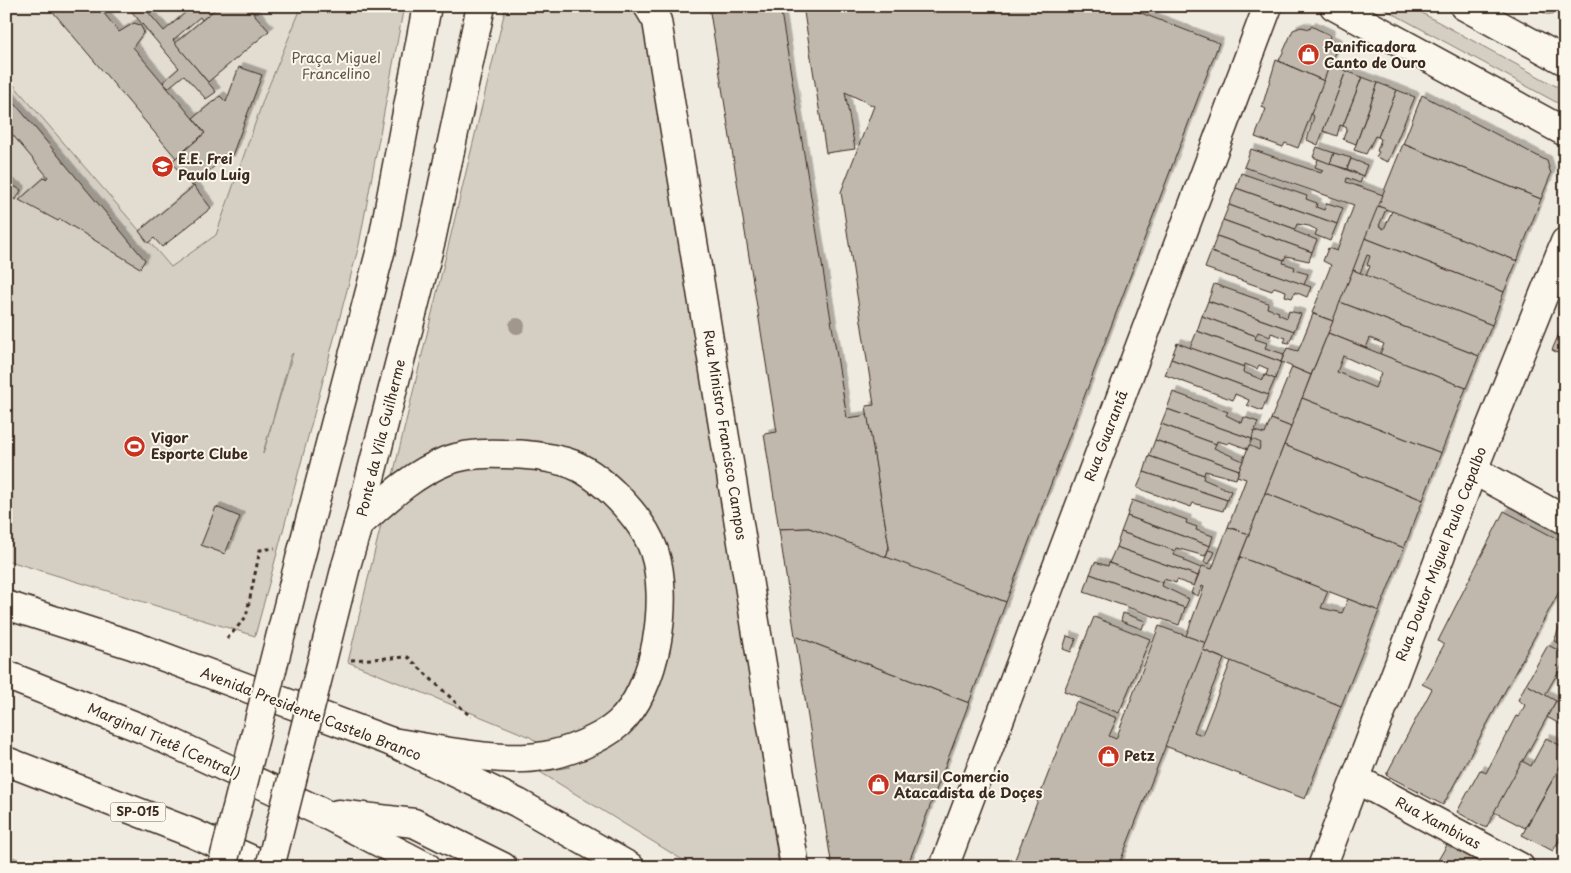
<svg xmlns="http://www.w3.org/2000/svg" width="1571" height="873" font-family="'Playpen Sans',sans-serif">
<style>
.built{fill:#e2dcd1}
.green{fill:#d5cec3;stroke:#887c70;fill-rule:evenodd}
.water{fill:#aca397;stroke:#7f7367}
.building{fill:#c0b8ad;stroke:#3b2a1e;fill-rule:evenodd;filter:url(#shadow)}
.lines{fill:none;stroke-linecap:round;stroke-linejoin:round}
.minor-casing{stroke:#3b2a1e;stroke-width:31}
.major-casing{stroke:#3b2a1e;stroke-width:31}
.highway-casing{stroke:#3b2a1e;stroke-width:31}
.path{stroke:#3b2a1e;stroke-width:3;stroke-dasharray:4 4;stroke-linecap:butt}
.minor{stroke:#fbf7ec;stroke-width:28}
.major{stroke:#fbf7ec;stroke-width:28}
.highway{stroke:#fbf7ec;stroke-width:28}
.major-bridge-casing{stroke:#3b2a1e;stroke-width:31;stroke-linecap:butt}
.major-bridge{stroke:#fbf7ec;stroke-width:28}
.tree{fill:#a2978c}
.labels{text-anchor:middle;stroke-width:4;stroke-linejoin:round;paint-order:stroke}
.shield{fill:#fbf7ec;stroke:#75685c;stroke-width:1}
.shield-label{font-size:12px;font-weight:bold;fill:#3b2a1e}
.poi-label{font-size:14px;font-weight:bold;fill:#3b2a1e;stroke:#fbf7ec;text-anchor:start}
.park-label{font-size:14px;fill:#625347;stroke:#fbf7ec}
.street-label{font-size:14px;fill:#3b2a1e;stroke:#fbf7ec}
</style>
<defs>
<filter id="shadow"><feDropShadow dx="4.5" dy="-4.5" stdDeviation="0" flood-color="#0004"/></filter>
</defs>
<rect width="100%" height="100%" fill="#f0ebe0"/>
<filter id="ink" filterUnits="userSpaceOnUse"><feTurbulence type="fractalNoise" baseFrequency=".02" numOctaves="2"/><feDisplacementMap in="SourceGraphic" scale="10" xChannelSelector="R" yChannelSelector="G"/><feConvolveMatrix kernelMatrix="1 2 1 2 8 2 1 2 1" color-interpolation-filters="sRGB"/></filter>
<g filter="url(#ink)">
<!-- built -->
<polygon class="built" points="6,6 302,6 265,95 216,235 171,267 6,76"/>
<!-- green -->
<g class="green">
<path d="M 302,6 L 404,6 L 359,245 L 255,636 L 6,560 L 6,76 L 171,267 L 216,235 L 265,95 ZM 293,353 L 263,453 L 263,454 L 291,355 Z"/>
<polygon points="506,6 658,6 654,15 779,867 694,867 540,772 570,767 530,737 348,662"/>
<polygon points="1379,6 1409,6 1565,91 1565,107"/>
</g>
<!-- water -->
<polygon class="water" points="6,855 41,867 6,867"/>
<!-- building -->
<g class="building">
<polygon points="48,6 98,6 119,32 134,23 140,25 144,32 133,47 205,133 176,158"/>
<polygon points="98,6 113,6 104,13"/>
<polygon points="127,6 143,6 164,31 193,6 212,6 215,10 202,20 200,17 173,40 216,92 206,99 184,75 168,88 163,82 179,68"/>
<polygon points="219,6 247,6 269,31 208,82 175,43"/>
<polygon points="709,6 780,6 847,418 868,415 889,547 886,558 809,528 779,529 764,434 777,432"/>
<polygon points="803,6 1123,6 1219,43 1006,602 886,558 889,547 866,406 874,405 841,192 874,106 845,92 855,149 826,153"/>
<polygon points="1219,6 1231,6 1228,11"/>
<polygon points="1532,6 1565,6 1565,11 1562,13 1547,14"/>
<polygon points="1311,26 1330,35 1329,40 1338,44 1324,81 1279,61 1293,30 1301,27 1310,29"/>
<polygon points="1276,60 1324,81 1298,148 1285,143 1283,147 1255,137 1266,109 1262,107"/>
<polygon points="1330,64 1346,71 1318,145 1307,140 1314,116 1311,114"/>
<polygon points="239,67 262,75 230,161 226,156 192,186 171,162 205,133 193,118 220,96 226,102"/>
<polygon points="1346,71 1362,77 1343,126 1340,125 1337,136 1323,131"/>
<polygon points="1362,77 1378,83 1356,144 1343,139 1347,128 1343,126"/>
<polygon points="1378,83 1397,90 1378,137 1375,136 1366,154 1354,150"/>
<polygon points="1397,90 1415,97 1388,162 1376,157 1379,152 1377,151 1381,139 1378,137"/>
<polygon points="6,93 145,260 140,268 60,219 58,221 19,200 45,177 46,179 48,177 6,127"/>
<polygon points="1422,95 1547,161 1551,174 1541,199 1403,144"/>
<polygon points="1403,144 1541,199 1517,261 1378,206"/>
<polygon points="1317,147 1334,153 1330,164 1313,157"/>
<polygon points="1251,149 1321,173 1323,170 1315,167 1318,159 1363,176 1360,183 1347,178 1346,182 1383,195 1333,321 1312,313 1331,265 1323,261 1328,248 1337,251 1354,205 1244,167"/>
<polygon points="1334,153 1351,158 1347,169 1330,164"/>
<polygon points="1351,159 1367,165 1363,176 1347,169"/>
<polygon points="1241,173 1307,196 1306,199 1317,203 1316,207 1324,210 1327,203 1343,208 1337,224 1236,188"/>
<polygon points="6,182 21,190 16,200 6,195"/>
<polygon points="194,186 211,208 162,247 154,238 148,243 139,231"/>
<polygon points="1236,188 1337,224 1330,241 1315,235 1317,230 1309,226 1297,224 1295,229 1229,205"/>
<polygon points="1229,205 1295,229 1294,231 1317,240 1312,252 1223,220"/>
<polygon points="1378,206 1386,209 1379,226 1384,229 1392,211 1517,261 1504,292 1365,238"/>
<polygon points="1223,220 1312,252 1309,261 1286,256 1284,260 1217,236"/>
<polygon points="1217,236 1284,260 1283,263 1295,267 1294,270 1308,274 1304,285 1211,252"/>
<polygon points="1365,238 1504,292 1492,325 1366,276 1370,266 1367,265 1370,256 1367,255 1360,273 1353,270"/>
<polygon points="1211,252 1311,287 1307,297 1295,292 1292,298 1285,296 1286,291 1274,287 1272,291 1205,268"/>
<polygon points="1353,270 1492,325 1479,356 1340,302"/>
<polygon points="1214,284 1268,303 1267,308 1279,312 1278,314 1287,318 1289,311 1301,314 1294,331 1208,301"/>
<polygon points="1208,301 1294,331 1289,343 1284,342 1286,338 1271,333 1270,337 1258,332 1256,336 1202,316"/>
<polygon points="1340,302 1479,356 1466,388 1380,354 1384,344 1370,338 1366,348 1328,333"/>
<polygon points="1313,314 1333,321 1311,375 1281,362 1287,348 1298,351"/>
<polygon points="1202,316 1256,336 1255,339 1267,343 1265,348 1284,354 1281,362 1197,331"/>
<polygon points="1565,320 1565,357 1552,350"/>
<polygon points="1197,331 1281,362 1275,379 1266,376 1268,369 1259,365 1257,369 1245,364 1244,367 1190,348"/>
<path d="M 1328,333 L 1466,388 L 1441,453 L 1302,398 ZM 1343,356 L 1381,373 L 1375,388 L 1337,372 Z"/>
<polygon points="1177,343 1244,367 1243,372 1263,380 1265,375 1275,379 1268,395 1171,359"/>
<polygon points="1171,359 1268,395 1262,411 1247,405 1249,400 1235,394 1233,400 1165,375"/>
<polygon points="1292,367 1311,375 1291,427 1271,419"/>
<polygon points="1173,392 1228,412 1226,415 1242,423 1244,417 1258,422 1252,439 1167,409"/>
<polygon points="1302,398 1441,453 1423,500 1284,445"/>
<polygon points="1167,409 1252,439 1248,449 1229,442 1228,444 1217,441 1216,444 1161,424"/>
<polygon points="1271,419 1291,427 1249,534 1228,527 1246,479 1237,476 1249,445 1259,450 1261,443 1252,439 1254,431 1265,434"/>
<polygon points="1161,424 1216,444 1214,448 1243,461 1239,470 1155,440"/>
<polygon points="1155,440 1239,470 1236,479 1205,471 1204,475 1149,456"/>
<polygon points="1284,445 1423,500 1404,548 1265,493"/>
<polygon points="1149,456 1204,475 1203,479 1231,491 1227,500 1144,472"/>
<polygon points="1144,472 1227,500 1223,511 1193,503 1191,507 1137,488"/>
<polygon points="1265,493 1404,548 1379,611 1240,557"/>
<polygon points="1132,500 1187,520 1186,523 1197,527 1196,530 1213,536 1210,546 1127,516"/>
<polygon points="216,507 240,517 225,554 201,545"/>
<polygon points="1504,511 1565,543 1565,581 1443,805 1386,775 1432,689 1422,684 1444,645 1438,641"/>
<polygon points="1127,516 1210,546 1205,556 1176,548 1175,551 1121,532"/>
<polygon points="1228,527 1249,534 1206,643 1186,636 1204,587 1202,586 1198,596 1191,593 1202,566 1212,569"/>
<polygon points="809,528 1006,602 969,703 795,636 779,529"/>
<polygon points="1121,532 1175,551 1174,555 1185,559 1184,561 1201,568 1198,576 1116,547"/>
<polygon points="1116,547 1198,576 1194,586 1177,580 1176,583 1164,579 1163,583 1109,563"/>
<polygon points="1208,550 1215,552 1209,564 1204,562"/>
<polygon points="1240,557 1328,591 1321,608 1342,613 1348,599 1379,611 1341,706 1203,650"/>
<polygon points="1095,562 1108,566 1109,563 1163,583 1162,586 1189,599 1185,608 1090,574"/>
<polygon points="1090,574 1185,608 1179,625 1084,592"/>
<polygon points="1123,613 1145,621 1142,629 1121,621"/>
<polygon points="1565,613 1565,639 1562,645 1554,641"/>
<polygon points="1094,617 1150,639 1119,713 1064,691"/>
<polygon points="1159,626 1206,643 1118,867 1012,867 1076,702 1117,718 1109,736 1116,739"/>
<polygon points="795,636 969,703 907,867 832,867"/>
<polygon points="1067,636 1076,639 1071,652 1063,649"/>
<polygon points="1548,645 1565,654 1565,660 1545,695 1526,684"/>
<polygon points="1203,650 1224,659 1194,732 1202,735 1231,661 1341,706 1305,799 1165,746"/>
<polygon points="1526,684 1556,701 1486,828 1457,812 1480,770 1486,773 1516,716 1519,717 1525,705 1518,700"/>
<polygon points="1556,701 1565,705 1565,727 1547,717"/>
<polygon points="1546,738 1565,748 1565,758 1525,828 1494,812 1522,761 1531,766"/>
<polygon points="1565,758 1565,789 1563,792 1565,793 1565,801 1561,807 1565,809 1565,829 1553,851 1522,835"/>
<polygon points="1565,829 1565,844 1558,841"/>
<polygon points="1447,845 1485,865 1484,867 1434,867"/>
</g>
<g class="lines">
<defs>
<g id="minor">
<polyline points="648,6 657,21 795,867"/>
<polyline points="1473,470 1565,520"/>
<polyline points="1356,779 1520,867"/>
<polyline points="944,867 1268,6"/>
<polyline points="1322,867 1473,470 1565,242"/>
</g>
<g id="major">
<polyline points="1334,6 1565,132"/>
<polyline points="1464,6 1565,61"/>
<polyline points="301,555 382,245 427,6"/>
<polyline points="346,566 358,525 431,240 481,6"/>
</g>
<g id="highway">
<path d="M 358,525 C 386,500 411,475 446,461 C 464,454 485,453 504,454 C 525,454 545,456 566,462 C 599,472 643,518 654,551 C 670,599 657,689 618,724 C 601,739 566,753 544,756 C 500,764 436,749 392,742"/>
<polyline points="6,605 132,645 392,742 518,803 630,867"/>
<polyline points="6,675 143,729 321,812 427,867"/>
<polyline points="6,761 192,833 268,867"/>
<polyline points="338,814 414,823 503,867"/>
</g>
</defs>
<!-- minor casing -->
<use href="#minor" class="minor-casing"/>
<!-- major casing -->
<use href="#major" class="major-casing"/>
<!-- highway casing -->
<use href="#highway" class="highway-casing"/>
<!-- path -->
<g class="path">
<polyline points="227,639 246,617 260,550 275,548"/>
<polyline points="351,660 408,657 471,717"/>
</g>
<!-- minor -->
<use href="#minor" class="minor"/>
<!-- major -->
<use href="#major" class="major"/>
<!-- highway -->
<use href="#highway" class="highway"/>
<defs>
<g id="major-bridge">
<polyline points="222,867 301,555"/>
<polyline points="270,867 346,566"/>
</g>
</defs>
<!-- major-bridge casing -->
<use href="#major-bridge" class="major-bridge-casing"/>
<!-- major-bridge -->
<use href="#major-bridge" class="major-bridge"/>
</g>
<!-- trees -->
<circle class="tree" cx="517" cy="326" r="8"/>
</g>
<!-- icons -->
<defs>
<symbol id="shop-disc" viewBox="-11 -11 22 22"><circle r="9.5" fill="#c8321e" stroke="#fbf7ec"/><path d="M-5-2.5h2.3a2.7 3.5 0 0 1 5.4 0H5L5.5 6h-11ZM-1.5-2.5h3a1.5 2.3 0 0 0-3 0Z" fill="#fff"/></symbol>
<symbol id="school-disc" viewBox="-11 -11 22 22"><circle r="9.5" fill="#c8321e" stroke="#fbf7ec"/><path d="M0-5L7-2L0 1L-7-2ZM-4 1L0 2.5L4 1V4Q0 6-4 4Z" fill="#fff"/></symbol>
<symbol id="stadium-disc" viewBox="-11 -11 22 22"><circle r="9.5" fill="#c8321e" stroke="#fbf7ec"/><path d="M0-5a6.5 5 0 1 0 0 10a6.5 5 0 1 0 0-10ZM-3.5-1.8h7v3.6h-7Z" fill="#fff"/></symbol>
</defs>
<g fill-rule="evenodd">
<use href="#shop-disc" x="1296" y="42" width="25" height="25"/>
<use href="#school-disc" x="150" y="154" width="25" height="25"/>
<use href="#stadium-disc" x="122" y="434" width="25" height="25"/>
<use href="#shop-disc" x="1096" y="744" width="25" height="25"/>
<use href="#shop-disc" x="866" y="772" width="25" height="25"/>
</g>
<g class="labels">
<!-- shield labels -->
<rect class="shield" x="110.5" y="802.5" width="55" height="19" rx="4"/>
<g class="shield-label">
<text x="138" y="816">SP-015</text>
</g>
<!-- poi labels -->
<g class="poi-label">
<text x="1324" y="52">Panificadora<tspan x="1324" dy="16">Canto de Ouro</tspan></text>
<text x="178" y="164">E.E. Frei<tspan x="178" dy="16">Paulo Luig</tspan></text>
<text x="151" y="443">Vigor<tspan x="151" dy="16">Esporte Clube</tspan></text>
<text x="1124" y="761">Petz</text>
<text x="894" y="782">Marsil Comercio<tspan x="894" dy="16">Atacadista de Doçes</tspan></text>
</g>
<!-- park labels -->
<g class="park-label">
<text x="336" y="63">Praça Miguel<tspan x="336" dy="16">Francelino</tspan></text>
</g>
<!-- street labels -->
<g class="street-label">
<text transform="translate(725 435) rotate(81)" y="5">Rua Ministro Francisco Campos</text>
<text transform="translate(1106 436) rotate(-69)" y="5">Rua Guarantã</text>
<text transform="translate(381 438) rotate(-76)" y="5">Ponte da Vila Guilherme</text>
<text transform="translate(1441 554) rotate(-69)" y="5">Rua Doutor Miguel Paulo Capalbo</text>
<text transform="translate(311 714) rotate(21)" y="5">Avenida Presidente Castelo Branco</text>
<text transform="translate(164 741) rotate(24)" y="5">Marginal Tietê (Central)</text>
<text transform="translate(1438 823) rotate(28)" y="5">Rua Xambivas</text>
</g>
</g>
<!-- margin -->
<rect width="1571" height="873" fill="none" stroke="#fbf7ec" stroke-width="25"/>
<rect x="12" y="12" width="1546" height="848" fill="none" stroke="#3b2a1e" stroke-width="2" filter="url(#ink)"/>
</svg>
